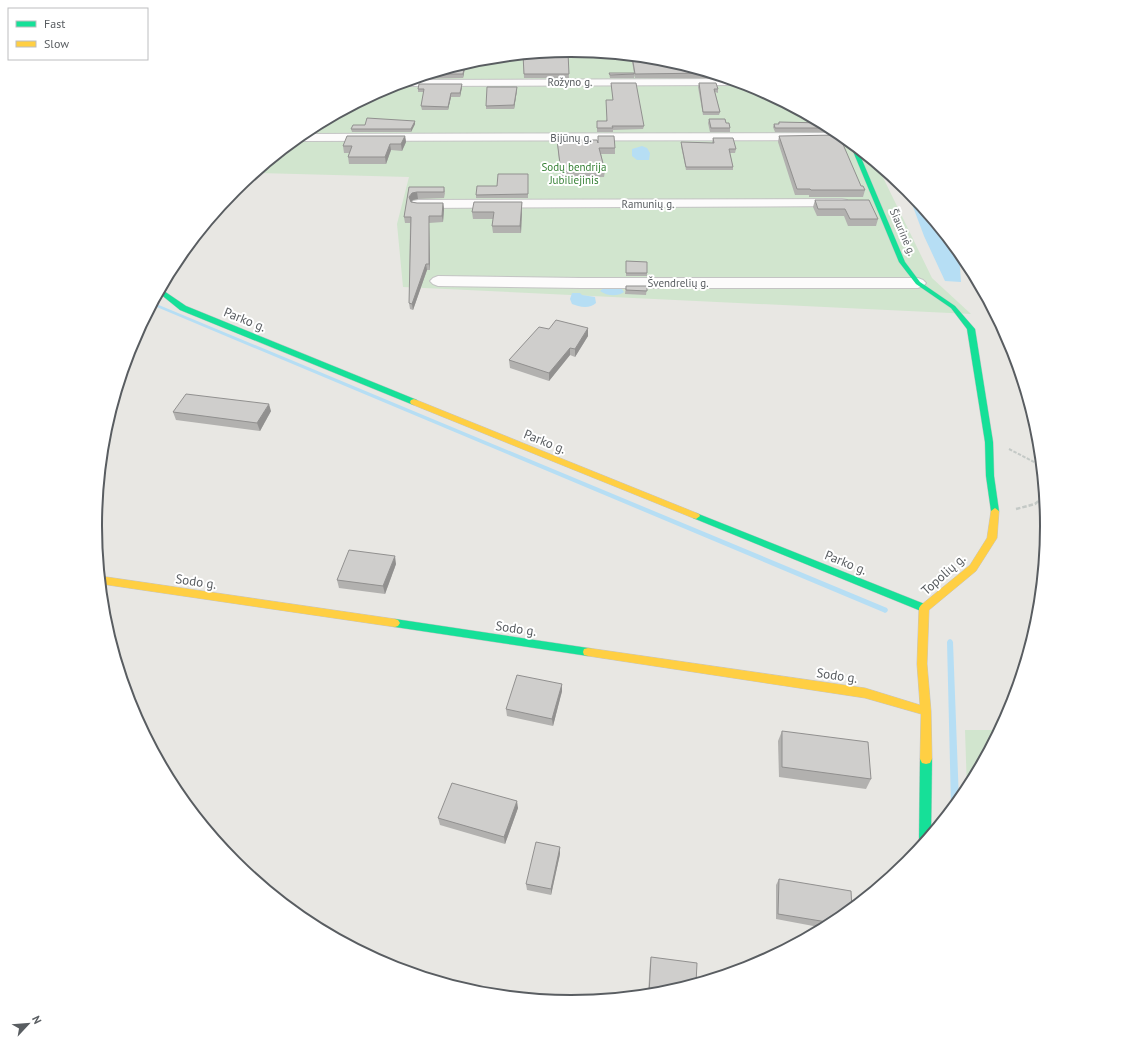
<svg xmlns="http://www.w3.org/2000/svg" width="1143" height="1052" font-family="'PT Sans',sans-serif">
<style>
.green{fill:#d1e5ce}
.water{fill:#b6def4}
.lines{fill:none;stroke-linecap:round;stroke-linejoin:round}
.stream{fill:#b6def4;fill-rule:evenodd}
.street-casing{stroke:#c4c4c4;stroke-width:2}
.fast-casing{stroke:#c5c5c5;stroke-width:1}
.slow-casing{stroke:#c5c5c5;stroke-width:1}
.path-far1{stroke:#c4c9c6;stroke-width:2;stroke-dasharray:3.5 1.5;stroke-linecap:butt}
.path{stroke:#c4c9c6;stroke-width:2.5;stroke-dasharray:4.5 2;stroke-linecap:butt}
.street{fill:#fcfbfb;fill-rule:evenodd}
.fast{fill:#16e098;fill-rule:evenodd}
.slow{fill:#ffcf43;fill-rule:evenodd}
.wall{fill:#b2b1af}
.shaded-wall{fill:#91908f}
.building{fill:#cfcecc;stroke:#91908f}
.labels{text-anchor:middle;stroke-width:4;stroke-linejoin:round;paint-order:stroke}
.far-street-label{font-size:11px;fill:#595d61;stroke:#fff}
.far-park-label{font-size:11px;fill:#388237;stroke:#fff}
.street-label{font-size:13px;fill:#595d61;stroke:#fff}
.rim{fill:none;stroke:#595d61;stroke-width:2}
</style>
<rect width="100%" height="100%" fill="#e8e7e3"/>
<!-- green -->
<g class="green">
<polygon points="572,50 665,59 754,86 836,130 876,163 932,278 971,314 403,287 397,224 409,177 259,173 264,166 307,130 390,86 479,59"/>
<polygon points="965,730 1000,730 967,790"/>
</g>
<!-- water -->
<g class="water">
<polygon points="642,146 647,148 650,153 649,160 637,160 632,156 632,149"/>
<polygon points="906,188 959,252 961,282 945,281 924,236"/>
<path d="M 605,287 L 621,288 L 624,292 C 617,297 607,296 600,291 Z"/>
<path d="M 572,293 L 580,293 L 582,295 L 595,297 L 596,303 C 590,309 579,307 572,304 L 570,299 Z"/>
</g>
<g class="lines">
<!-- stream -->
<g class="stream">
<polygon points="154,303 887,608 888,610 887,612 885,613 883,612 152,305"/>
<polygon points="950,639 952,640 953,642 959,801 953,808 951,805 947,642 948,640"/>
</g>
<defs>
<g id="street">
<polygon points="729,79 745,84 741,85 398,86 394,85 411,80"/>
<polygon points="840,133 848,140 294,141 302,134"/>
<polygon points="842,199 847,200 849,203 847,206 418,208 413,207 411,204 413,201 418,200"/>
<polygon points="438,276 581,278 918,278 923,280 926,283 923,286 918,288 581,288 438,286 433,284 430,281 433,278"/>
</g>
<g id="fast">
<polygon points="851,143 857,148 905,262 920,282 955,306 975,329 993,442 994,476 999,511 998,513 992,513 991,511 986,476 985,442 967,329 951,308 916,284 899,262 850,144"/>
<polygon points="161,289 186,306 417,400 418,402 414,405 411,404 180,310 159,293"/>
<polygon points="696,513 927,605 929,608 927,611 924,612 921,611 693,518 692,516 693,514"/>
<polygon points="395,619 588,648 592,649 593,652 592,655 588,656 395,627 392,626 390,623 392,620"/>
<polygon points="926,754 930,755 932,759 931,835 921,846 919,842 920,759 922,755"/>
</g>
<g id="slow">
<polygon points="414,399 699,514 700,516 696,519 693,518 411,404 410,402 411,400"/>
<polygon points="995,508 999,511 997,538 976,571 929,610 927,664 931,711 932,759 930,763 926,764 922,763 920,759 921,714 865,698 588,656 584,655 583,652 584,649 588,648 865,688 920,705 917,664 919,608 921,605 970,565 987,538 991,511"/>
<polygon points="100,576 395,619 398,620 400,623 398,626 395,627 101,584"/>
</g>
</defs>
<!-- street casing -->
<use href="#street" class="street-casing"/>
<!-- fast casing -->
<use href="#fast" class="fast-casing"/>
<!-- slow casing -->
<use href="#slow" class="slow-casing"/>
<!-- path-far1 -->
<polyline class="path-far1" points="1009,449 1036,463 1043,486"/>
<!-- path -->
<polyline class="path" points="1016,509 1035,504 1044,496 1043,485"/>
<!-- street -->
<use href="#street" class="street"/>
<!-- fast -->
<use href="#fast" class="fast"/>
<!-- slow -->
<use href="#slow" class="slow"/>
</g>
<!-- wall -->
<g class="wall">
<polygon points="588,52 589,57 568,57 569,78 524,78 523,55"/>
<polygon points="631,56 665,59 713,74 712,78 635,78 634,75 634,78 610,78 609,73 634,73"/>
<polygon points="491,58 491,60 476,60 479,59"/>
<polygon points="466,63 463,78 414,79"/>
<polygon points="611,83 644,126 643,129 613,130 613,132 597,132 597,121 606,121 613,100"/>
<polygon points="699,83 718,89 718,93 715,92 720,112 719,115 703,115 698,87"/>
<polygon points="462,84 462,87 460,97 451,97 448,110 422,110 421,106 424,92 418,92 418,89"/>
<polygon points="517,87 517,90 514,109 486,109 486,106"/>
<polygon points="386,88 384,96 372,96"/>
<polygon points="709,119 730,128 730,132 710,132 708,123"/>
<polygon points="415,121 415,124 411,132 352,132 351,129 365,125"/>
<polygon points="779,122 823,123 834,129 833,132 775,132 773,127 774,124 778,124"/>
<polygon points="405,136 406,142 402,151 391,150 386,164 349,164 348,157 349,153 344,153 343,146"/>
<polygon points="779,136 861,186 865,190 863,197 809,197 809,195 795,195 778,142"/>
<polygon points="713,138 736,149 735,153 730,153 733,167 733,170 686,170 681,146 681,142 712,143"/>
<polygon points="557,140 598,142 615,148 615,154 601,154 605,171 604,177 561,178"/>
<polygon points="528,178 528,198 476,198 476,195"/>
<polygon points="409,187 444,187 445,193 444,198 418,199 413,200 411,202 417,203 443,203 444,209 443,222 429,223 430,270 427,270 413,310 410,309 409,303 410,223 405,223 404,217"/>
<polygon points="815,200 878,219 876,226 848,226 844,216 817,216 813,207"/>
<polygon points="522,202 522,209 521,233 493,233 492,226 493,219 473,219 472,212"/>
<polygon points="626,261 647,262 647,276 626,276"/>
<polygon points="626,286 647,286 646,295 625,294"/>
<polygon points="549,329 588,336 575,357 570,355 549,381 510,368 509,360"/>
<polygon points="271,411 260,431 176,420 173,412"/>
<polygon points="396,564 385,594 339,588 337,580"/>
<polygon points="562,684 562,691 553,726 507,716 506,709"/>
<polygon points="782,731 871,779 866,789 779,777 778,741"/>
<polygon points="518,808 505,844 440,825 438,818"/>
<polygon points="560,854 551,895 527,890 526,884"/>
<polygon points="779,879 836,922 824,928 776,919 776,885"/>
<polygon points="651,957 664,993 648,994 650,962"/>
</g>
<!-- shaded-wall -->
<g class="shaded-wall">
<polygon points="465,63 466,63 463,78 463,74"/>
<polygon points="462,84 462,87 460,97 460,93"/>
<polygon points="517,87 517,90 514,109 514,105"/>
<polygon points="386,88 384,96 384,89"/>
<polygon points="451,93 451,97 448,110 448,107"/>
<polygon points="415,121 415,124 411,132 411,129"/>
<polygon points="405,136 406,142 402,151 401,144"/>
<polygon points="390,144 391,150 386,164 385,157"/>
<polygon points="417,192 418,199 413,200 410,203 409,197 412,193"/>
<polygon points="522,202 522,209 521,233 520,226"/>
<polygon points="443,203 444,209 443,222 442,216"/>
<polygon points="429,216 429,223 430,270 429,264"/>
<polygon points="426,264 427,270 413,310 412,304"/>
<polygon points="588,328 588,336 575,357 575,349"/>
<polygon points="570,348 570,355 549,381 549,373"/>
<polygon points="269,404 271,411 260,431 257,423"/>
<polygon points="395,556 396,564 385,594 383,586"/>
<polygon points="562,684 562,691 553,726 552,719"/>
<polygon points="517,801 518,808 505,844 504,837"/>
<polygon points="224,845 228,851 227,853 222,847"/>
<polygon points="560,847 560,854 551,895 551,889"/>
</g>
<!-- building -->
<g class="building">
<polygon points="572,50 588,52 589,52 568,53 569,74 524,74 523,55"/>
<polygon points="632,56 665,59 711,73 635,74"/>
<polygon points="465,63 463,74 428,74"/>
<polygon points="609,73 634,73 634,74 610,75"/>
<polygon points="611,83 636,83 644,126 612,126 613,128 597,128 597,121 607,121 606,100 613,100"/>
<polygon points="699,83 716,83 718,89 714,89 720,112 703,112"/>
<polygon points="419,84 462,84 460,93 451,93 448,107 421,106 424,89 418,89"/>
<polygon points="487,87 517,87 514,105 486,106"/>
<polygon points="384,89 384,92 379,92"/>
<polygon points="367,118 415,121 411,129 351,129 353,125 365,125"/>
<polygon points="709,119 725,119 726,123 729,123 730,128 711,128"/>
<polygon points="779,122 823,123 832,128 775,128 774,124 779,124"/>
<polygon points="839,135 861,186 863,186 865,190 811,190 810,189 797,189 779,136"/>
<polygon points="347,136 405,136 401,144 390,144 385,157 348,157 352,146 343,146"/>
<polygon points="598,136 614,136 615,148 599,148 605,171 561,172 557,140 597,140 598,143"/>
<polygon points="713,138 733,138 736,149 729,149 733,167 686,167 681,142 714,143"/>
<polygon points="498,174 528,174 528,194 476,195 477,186 497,186"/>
<polygon points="409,187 444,187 444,192 417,192 412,193 409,197 411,202 417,203 443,203 442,216 429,216 429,264 426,264 412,304 409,303 411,217 404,217"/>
<polygon points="815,200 869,200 878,219 850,219 845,209 818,209"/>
<polygon points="474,202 522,202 520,226 492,226 494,212 472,212"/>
<polygon points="626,261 647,262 647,273 626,273"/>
<polygon points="626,286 647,286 647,291 626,290"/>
<polygon points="556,320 588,328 575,349 570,348 549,373 509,360 539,327 549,329"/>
<polygon points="186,394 269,404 257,423 173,412"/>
<polygon points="349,550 395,556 383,586 337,580"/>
<polygon points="517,675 562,684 552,719 506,709"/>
<polygon points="782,731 868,742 871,779 782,767"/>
<polygon points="452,783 517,801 504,837 438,818"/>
<polygon points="536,842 560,847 551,889 526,884"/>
<polygon points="219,844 224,845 222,847"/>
<polygon points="779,879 851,891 852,909 836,922 833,923 778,914"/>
<polygon points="651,957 697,963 696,983 664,993 649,994"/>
</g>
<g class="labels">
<!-- far-street labels -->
<g class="far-street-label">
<text x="570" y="86">Rožyno g.</text>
<text x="571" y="142">Bijūnų g.</text>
<text x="648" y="208">Ramunių g.</text>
<text transform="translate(903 232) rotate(67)" y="4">Šiaurinė g.</text>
<text x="678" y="287">Švendrelių g.</text>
</g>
<!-- far-park labels -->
<g class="far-park-label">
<text x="574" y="171">Sodų bendrija<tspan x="574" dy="13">Jubiliejinis</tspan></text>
</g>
<!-- street labels -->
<g class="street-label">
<text transform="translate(245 319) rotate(22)" y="5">Parko g.</text>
<text transform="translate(545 441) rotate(22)" y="5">Parko g.</text>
<text transform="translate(846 562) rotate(22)" y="5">Parko g.</text>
<text transform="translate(943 574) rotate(-42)" y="5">Topolių g.</text>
<text transform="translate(196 581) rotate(8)" y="5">Sodo g.</text>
<text transform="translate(516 628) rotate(8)" y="5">Sodo g.</text>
<text transform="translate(837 675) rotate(8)" y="5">Sodo g.</text>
</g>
</g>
<!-- crop -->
<path d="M0 0H1143V1052H0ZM102 526a469 469 0 1 1 938 0a469 469 0 1 1-938 0Z" fill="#fff" fill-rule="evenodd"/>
<path class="rim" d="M102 526a469 469 0 1 1 938 0a469 469 0 1 1-938 0Z"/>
<!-- legend -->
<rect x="8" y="8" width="140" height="52" fill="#ffffff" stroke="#bdbec0"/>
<rect x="16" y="21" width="20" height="6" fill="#16e098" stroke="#bdbec0"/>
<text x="44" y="28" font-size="12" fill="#595d61">Fast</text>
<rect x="16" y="41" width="20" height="6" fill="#ffcf43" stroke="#bdbec0"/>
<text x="44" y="48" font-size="12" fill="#595d61">Slow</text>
<!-- north arrow -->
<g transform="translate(28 1024) rotate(64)" stroke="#ffffff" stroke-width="3" paint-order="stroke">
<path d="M0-3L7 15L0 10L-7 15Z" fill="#595d61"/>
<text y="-6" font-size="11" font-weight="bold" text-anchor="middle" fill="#595d61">N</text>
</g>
</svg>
